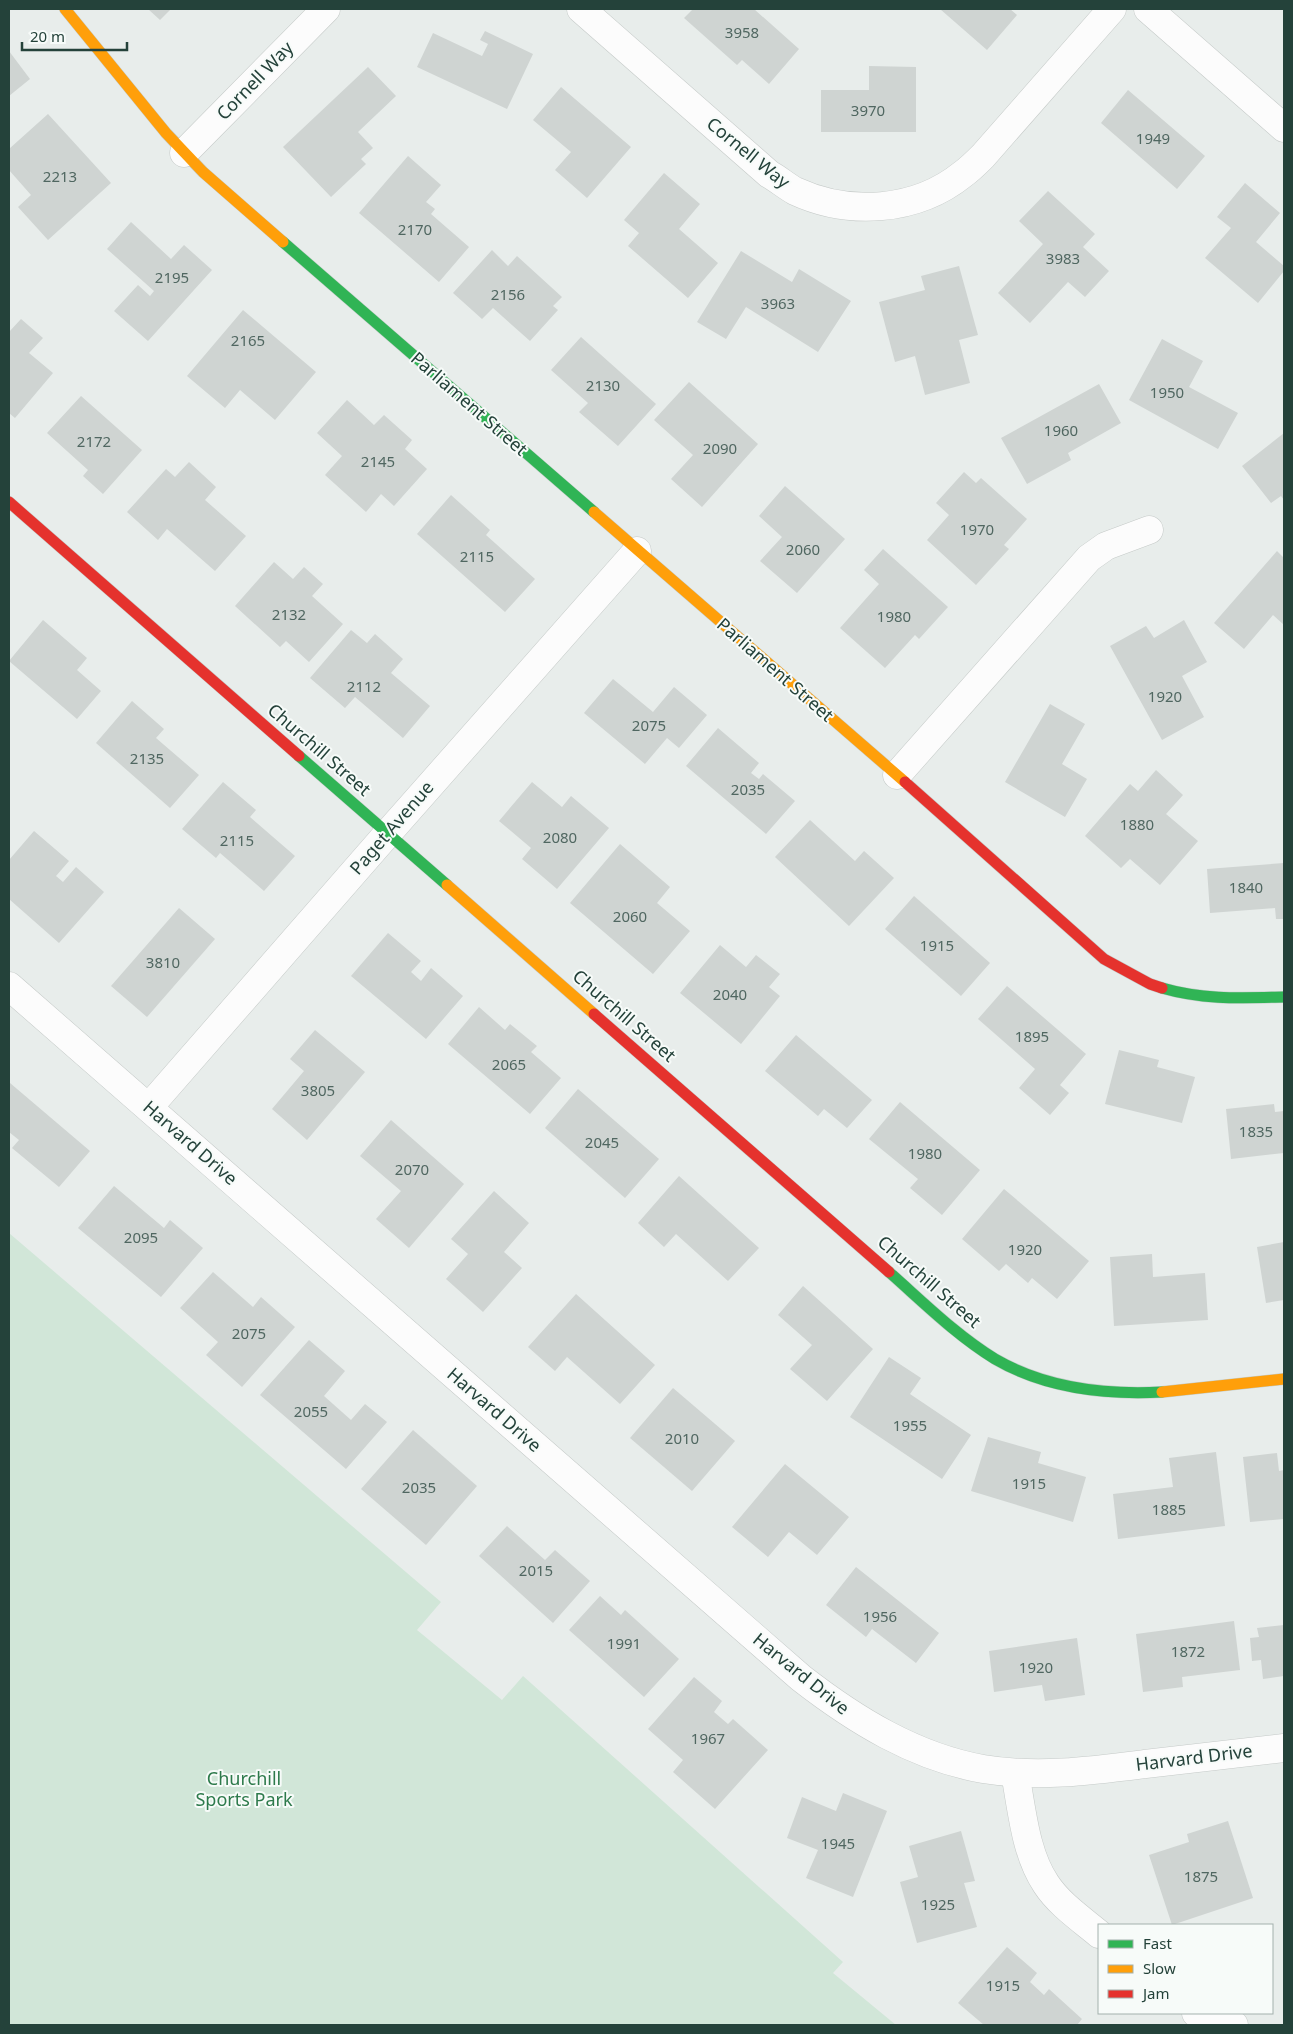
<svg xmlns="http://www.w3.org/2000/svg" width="1293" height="2034" font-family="'Noto Sans',sans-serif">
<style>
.green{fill:#d1e6d8}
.building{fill:#cfd4d2}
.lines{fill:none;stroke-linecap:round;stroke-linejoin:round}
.street-casing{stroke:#c5cac8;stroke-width:29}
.fast-casing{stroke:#c3cbc8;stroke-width:12}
.slow-casing{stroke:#c3cbc8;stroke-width:12}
.jam-casing{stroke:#c3cbc8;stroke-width:12}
.street{stroke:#fcfcfc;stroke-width:28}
.fast{stroke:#30b455;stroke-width:11}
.slow{stroke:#ff9f0a;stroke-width:11}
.jam{stroke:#e5322d;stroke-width:11}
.labels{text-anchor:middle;stroke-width:4;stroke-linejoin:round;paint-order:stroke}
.number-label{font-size:15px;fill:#506761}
.street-label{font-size:18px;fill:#24423a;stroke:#f7fbf9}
.park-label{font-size:18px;fill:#2d7a4b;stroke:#f7fbf9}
</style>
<rect width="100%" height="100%" fill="#e8edeb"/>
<!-- green -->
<polygon class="green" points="9,1233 441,1602 417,1630 502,1700 523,1676 843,1962 833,1973 896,2025 9,2025"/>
<!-- building -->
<g class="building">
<polygon points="148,9 171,9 160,20"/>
<polygon points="693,9 754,9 799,49 769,84 742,60 737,65 684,18"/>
<polygon points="940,9 1010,9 1017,15 987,50"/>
<polygon points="485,31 533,54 507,109 417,67 433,33 482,56 488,44 480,40"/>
<polygon points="9,51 30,79 9,96"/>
<polygon points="869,66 916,67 916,132 821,132 821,90 869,90"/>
<polygon points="368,67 396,96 358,132 373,148 361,159 366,164 331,197 283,147"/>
<polygon points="561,87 631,147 587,198 555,170 571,152 533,120"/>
<polygon points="1128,90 1205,156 1177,189 1101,123"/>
<polygon points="48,114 111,183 48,240 18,207 31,195 9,170 9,149"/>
<polygon points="408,156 441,185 426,202 435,209 431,214 469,247 439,282 359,213"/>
<polygon points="664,173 700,204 679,229 718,263 688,298 628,246 639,233 624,220"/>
<polygon points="1245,183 1280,213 1256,242 1284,266 1284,271 1258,303 1205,258 1231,228 1217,217"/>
<polygon points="1048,191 1095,234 1083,247 1109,271 1085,297 1068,282 1030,323 998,293 1043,244 1019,221"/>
<polygon points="131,222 171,259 184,245 212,270 148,341 114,311 138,285 150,296 154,291 107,249"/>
<polygon points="492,250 508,266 517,256 562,297 553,306 558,310 530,341 493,308 482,319 453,293"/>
<polygon points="741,251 792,282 799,269 851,301 818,352 746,307 726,339 697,322"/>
<polygon points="959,266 978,335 959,340 970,383 925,395 915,356 895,362 879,302 925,290 921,276"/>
<polygon points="243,310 316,372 275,420 240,390 225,408 187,376"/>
<polygon points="21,319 43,338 29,353 53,373 15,418 9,413 9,332"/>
<polygon points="581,337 656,404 618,446 579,412 588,403 551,370"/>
<polygon points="1162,339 1203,361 1189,387 1238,413 1218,449 1129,400"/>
<polygon points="689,382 758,444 702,507 671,479 693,455 654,420"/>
<polygon points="1099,384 1121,423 1068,453 1071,460 1027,484 1001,438"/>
<polygon points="81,396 142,450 103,494 83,476 88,470 47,433"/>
<polygon points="347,400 374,425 384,415 412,440 405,449 427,469 394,506 381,494 366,512 325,475 342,456 317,433"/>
<polygon points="1284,433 1284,500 1281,496 1271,503 1242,466"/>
<polygon points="189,462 216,487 205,500 246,536 215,571 167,529 158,540 127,512 166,469 175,477"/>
<polygon points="964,472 976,483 981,478 1027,519 1004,545 1009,549 976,585 927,540 949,515 936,503"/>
<polygon points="785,486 845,539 797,593 760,561 782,537 759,516"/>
<polygon points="451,495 490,530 486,535 535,579 505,612 417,534"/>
<polygon points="883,549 948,607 919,639 915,635 885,668 840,628 879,584 864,570"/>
<polygon points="1277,551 1284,558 1284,625 1273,615 1244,649 1214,623"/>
<polygon points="274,562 293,579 304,567 323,584 312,596 343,624 309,662 286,641 280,647 235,606"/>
<polygon points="43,620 87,658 77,670 101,691 77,719 9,661"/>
<polygon points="1184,620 1207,662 1182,676 1204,717 1162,740 1110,646 1146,626 1154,638"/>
<polygon points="351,630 367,643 375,634 403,659 391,673 430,706 403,738 355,697 345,708 310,678"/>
<polygon points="613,679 653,712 674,687 707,715 679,748 667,738 645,764 584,713"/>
<polygon points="132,701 164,729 156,738 199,775 170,808 96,743"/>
<polygon points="1050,704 1085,724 1062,764 1087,779 1065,817 1005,782"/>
<polygon points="718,728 759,763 751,773 759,779 763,774 795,801 766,834 686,766"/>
<polygon points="1156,770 1183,795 1166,814 1198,841 1160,885 1130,859 1121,868 1085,836 1130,784 1138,791"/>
<polygon points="223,782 256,810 250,817 295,856 264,891 220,853 216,858 182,829"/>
<polygon points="532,782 562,807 571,796 609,828 557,889 522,859 531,848 499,821"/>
<polygon points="810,820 855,861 864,851 894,878 849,926 775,857"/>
<polygon points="34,831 69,861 56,876 63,882 76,867 104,892 59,943 9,899 9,860"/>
<polygon points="620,844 670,887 657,903 690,931 653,974 570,903"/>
<polygon points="1284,863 1284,919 1276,919 1275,908 1210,913 1207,869"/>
<polygon points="914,896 990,963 961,996 885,929"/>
<polygon points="179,908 215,939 147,1017 111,986"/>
<polygon points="388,933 421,961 411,972 421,981 431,968 463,996 426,1039 351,976"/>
<polygon points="720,945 746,967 756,955 780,974 769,987 780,996 741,1044 680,993"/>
<polygon points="1007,986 1086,1054 1060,1085 1069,1093 1050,1115 1019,1088 1035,1069 978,1019"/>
<polygon points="479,1007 505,1030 510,1024 537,1046 531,1052 561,1078 530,1114 448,1044"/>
<polygon points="315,1030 365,1072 307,1140 272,1109 304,1071 290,1059"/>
<polygon points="796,1035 872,1100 847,1128 824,1109 818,1116 765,1071"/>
<polygon points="1119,1050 1159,1060 1157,1067 1195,1077 1182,1123 1105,1104"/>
<polygon points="10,1083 90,1151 59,1187 12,1148 19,1140 9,1132 9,1085"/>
<polygon points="578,1089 659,1159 625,1198 545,1128"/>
<polygon points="900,1102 980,1170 942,1215 910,1188 918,1179 869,1139"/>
<polygon points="1274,1104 1275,1112 1284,1111 1284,1153 1231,1159 1226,1109"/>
<polygon points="391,1120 464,1184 409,1248 376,1219 401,1191 360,1156"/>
<polygon points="679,1176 759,1248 728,1281 676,1234 664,1247 638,1223"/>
<polygon points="114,1186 164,1228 170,1220 203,1248 161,1297 78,1228"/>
<polygon points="1004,1189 1089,1261 1057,1299 1032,1278 1028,1283 1006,1264 999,1271 962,1239"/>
<polygon points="494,1191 529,1223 504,1252 522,1268 483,1312 446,1279 468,1254 451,1239"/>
<polygon points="1284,1242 1284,1300 1266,1303 1257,1247"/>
<polygon points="1152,1254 1153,1277 1205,1273 1208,1320 1114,1326 1110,1257"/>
<polygon points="213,1272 253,1307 261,1297 295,1327 242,1387 206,1355 218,1342 180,1308"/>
<polygon points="803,1286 873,1349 827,1401 790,1369 812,1345 778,1315"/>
<polygon points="576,1294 655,1365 620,1404 567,1357 555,1371 528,1347"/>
<polygon points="309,1340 345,1371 324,1396 351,1420 365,1404 387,1422 346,1469 260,1395"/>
<polygon points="889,1357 921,1378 910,1394 971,1435 942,1479 850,1417"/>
<polygon points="673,1388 735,1441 692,1491 630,1438"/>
<polygon points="413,1430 477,1486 426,1545 361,1489"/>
<polygon points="988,1437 1041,1452 1038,1463 1086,1477 1073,1522 971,1491"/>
<polygon points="1216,1452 1225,1526 1118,1539 1113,1494 1173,1487 1169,1458"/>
<polygon points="1277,1453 1279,1471 1284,1470 1284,1519 1250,1522 1243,1457"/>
<polygon points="785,1464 849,1517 817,1555 789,1532 768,1557 732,1527"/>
<polygon points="507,1526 545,1560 555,1550 590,1581 553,1623 479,1556"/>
<polygon points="856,1567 939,1633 916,1663 872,1629 866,1637 826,1605"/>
<polygon points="600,1596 621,1615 625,1610 679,1659 644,1697 569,1630"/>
<polygon points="1234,1621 1240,1670 1182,1677 1183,1687 1143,1692 1136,1634"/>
<polygon points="1284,1625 1284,1676 1263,1679 1261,1660 1252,1661 1250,1638 1259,1637 1257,1628"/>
<polygon points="1077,1638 1085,1695 1045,1701 1042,1685 994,1692 989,1651"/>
<polygon points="694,1677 722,1701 714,1712 728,1724 733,1719 768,1750 715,1809 673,1772 683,1760 648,1729"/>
<polygon points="843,1793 887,1811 853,1897 806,1878 818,1850 787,1838 802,1797 836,1811"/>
<polygon points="1228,1821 1253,1898 1172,1925 1149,1855 1189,1842 1187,1834"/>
<polygon points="961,1831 975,1881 964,1883 977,1927 917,1943 900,1882 918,1877 909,1846"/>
<polygon points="1007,1947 1037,1973 1030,1982 1044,1995 1049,1989 1082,2019 1077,2025 984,2025 958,2003"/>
</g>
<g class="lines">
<defs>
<g id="street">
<path d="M 581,9 L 769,174 C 778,179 786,186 795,191 C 849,216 916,212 963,174 C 970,169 977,162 983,156 L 1112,9"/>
<polyline points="1148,9 1284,128"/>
<polyline points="184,153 326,9"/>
<polyline points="897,775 1089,558 1106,546 1149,530"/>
<path d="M 9,986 L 801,1678 C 855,1720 915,1757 983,1769 C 1037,1778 1090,1771 1145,1764 C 1191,1759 1238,1753 1284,1748"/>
<polyline points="149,1107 388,833 637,551"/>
<path d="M 1015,1773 C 1022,1809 1025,1853 1046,1884 C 1059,1904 1081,1919 1099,1934"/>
<polyline points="1196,2013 1210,2019 1234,2025"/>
</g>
<g id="fast">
<polyline points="283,242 594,512"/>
<polyline points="299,756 447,885"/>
<path d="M 1162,988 C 1203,1000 1242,998 1284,997"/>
<path d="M 889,1272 C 923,1302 956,1335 995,1359 C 1045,1388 1105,1395 1162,1392"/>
</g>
<g id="slow">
<polyline points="65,9 166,133 203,172 283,242"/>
<polyline points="594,512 905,782"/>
<polyline points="447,885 594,1014"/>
<polyline points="1162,1392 1284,1379"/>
</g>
<g id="jam">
<polyline points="9,502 299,756"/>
<polyline points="905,782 1104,959 1150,984 1162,988"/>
<polyline points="594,1014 889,1272"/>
</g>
</defs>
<!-- street casing -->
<use href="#street" class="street-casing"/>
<!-- fast casing -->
<use href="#fast" class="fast-casing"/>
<!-- slow casing -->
<use href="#slow" class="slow-casing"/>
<!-- jam casing -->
<use href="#jam" class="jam-casing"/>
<!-- street -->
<use href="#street" class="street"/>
<!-- fast -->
<use href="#fast" class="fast"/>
<!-- slow -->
<use href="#slow" class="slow"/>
<!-- jam -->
<use href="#jam" class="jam"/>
</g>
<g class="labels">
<!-- number labels -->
<g class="number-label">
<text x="742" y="38">3958</text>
<text x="868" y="116">3970</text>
<text x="1153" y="144">1949</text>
<text x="60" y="182">2213</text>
<text x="415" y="235">2170</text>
<text x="1063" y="264">3983</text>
<text x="172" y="283">2195</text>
<text x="508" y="300">2156</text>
<text x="778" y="309">3963</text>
<text x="248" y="346">2165</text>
<text x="603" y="391">2130</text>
<text x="1167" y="398">1950</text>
<text x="1061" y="436">1960</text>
<text x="94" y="447">2172</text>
<text x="720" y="454">2090</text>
<text x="378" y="467">2145</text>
<text x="977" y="535">1970</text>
<text x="803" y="555">2060</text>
<text x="477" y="562">2115</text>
<text x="289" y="620">2132</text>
<text x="894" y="622">1980</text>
<text x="364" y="692">2112</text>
<text x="1165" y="702">1920</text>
<text x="649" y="731">2075</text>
<text x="147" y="764">2135</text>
<text x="748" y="795">2035</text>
<text x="1137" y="830">1880</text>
<text x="560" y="843">2080</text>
<text x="237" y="846">2115</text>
<text x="1246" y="893">1840</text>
<text x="630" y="922">2060</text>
<text x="937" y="951">1915</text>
<text x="163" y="968">3810</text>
<text x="730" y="1000">2040</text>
<text x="1032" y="1042">1895</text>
<text x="509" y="1070">2065</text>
<text x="318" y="1096">3805</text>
<text x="1256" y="1137">1835</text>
<text x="602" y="1148">2045</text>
<text x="925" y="1159">1980</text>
<text x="412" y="1175">2070</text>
<text x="141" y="1243">2095</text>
<text x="1025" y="1255">1920</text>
<text x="249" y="1339">2075</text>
<text x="311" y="1417">2055</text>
<text x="910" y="1431">1955</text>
<text x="682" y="1444">2010</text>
<text x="1029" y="1489">1915</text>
<text x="419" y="1493">2035</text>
<text x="1169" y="1515">1885</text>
<text x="536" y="1576">2015</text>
<text x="880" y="1622">1956</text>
<text x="624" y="1649">1991</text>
<text x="1188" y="1657">1872</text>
<text x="1036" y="1673">1920</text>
<text x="708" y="1744">1967</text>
<text x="838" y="1849">1945</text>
<text x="1201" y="1882">1875</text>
<text x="938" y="1910">1925</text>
<text x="1003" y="1991">1915</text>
</g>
<!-- street labels -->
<g class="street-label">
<text transform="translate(255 81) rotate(-46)" y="6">Cornell Way</text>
<text transform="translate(748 153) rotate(39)" y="6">Cornell Way</text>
<text transform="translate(469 404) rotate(41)" y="6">Parliament Street</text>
<text transform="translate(775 670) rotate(41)" y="6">Parliament Street</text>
<text transform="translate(319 750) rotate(41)" y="6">Churchill Street</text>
<text transform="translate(392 828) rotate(-49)" y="6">Paget Avenue</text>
<text transform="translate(624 1016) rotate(41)" y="6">Churchill Street</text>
<text transform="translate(190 1143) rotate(41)" y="6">Harvard Drive</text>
<text transform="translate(929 1282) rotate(41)" y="6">Churchill Street</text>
<text transform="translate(494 1410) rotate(41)" y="6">Harvard Drive</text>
<text transform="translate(801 1674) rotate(39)" y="6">Harvard Drive</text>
<text transform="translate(1194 1758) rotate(-7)" y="6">Harvard Drive</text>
</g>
<!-- park labels -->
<g class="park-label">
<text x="244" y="1785">Churchill<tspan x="244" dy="21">Sports Park</tspan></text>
</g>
</g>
<!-- border -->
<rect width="1293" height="2034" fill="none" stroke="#24423a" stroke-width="20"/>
<!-- legend -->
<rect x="1098" y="1924" width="175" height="90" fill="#f7fbf9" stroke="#a3b1ad"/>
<rect x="1108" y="1940" width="25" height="8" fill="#30b455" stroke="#a3b1ad"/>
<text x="1143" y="1949" font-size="15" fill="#24423a">Fast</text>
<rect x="1108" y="1965" width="25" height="8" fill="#ff9f0a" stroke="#a3b1ad"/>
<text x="1143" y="1974" font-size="15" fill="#24423a">Slow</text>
<rect x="1108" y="1990" width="25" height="8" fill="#e5322d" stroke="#a3b1ad"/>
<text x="1143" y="1999" font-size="15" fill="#24423a">Jam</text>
<!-- scale -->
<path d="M22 42v8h105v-8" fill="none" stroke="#24423a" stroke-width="2.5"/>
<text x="30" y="42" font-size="15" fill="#24423a" stroke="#f7fbf9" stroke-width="4" paint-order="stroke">20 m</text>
</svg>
